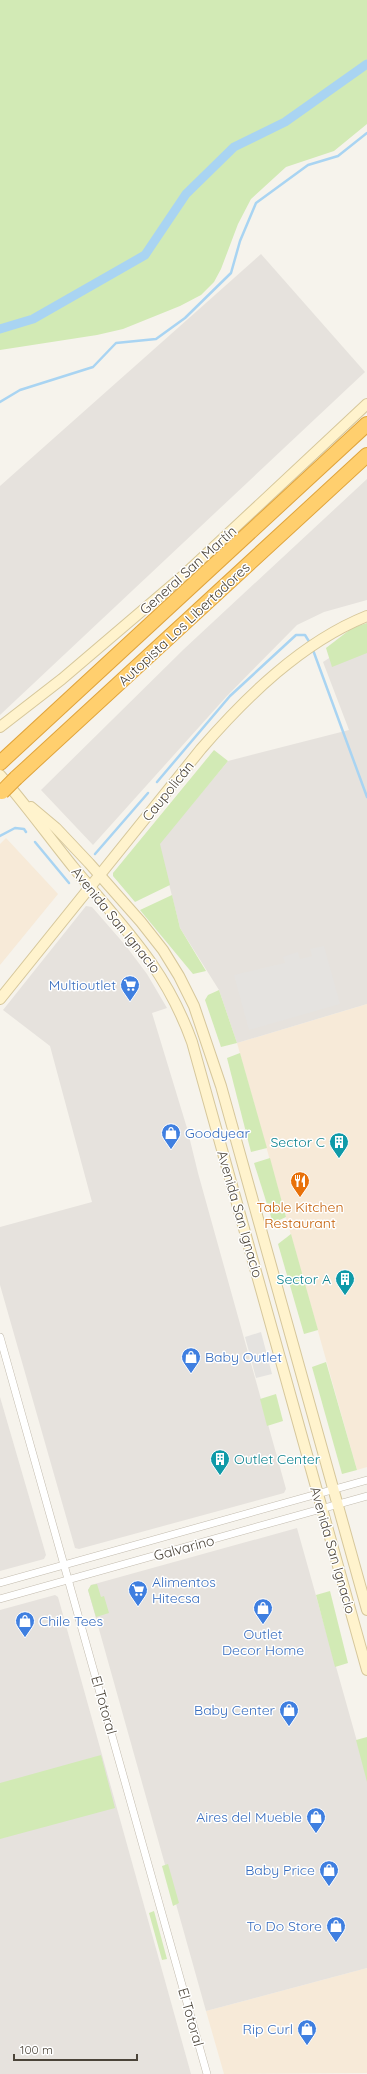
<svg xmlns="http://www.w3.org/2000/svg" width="367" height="2074" font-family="Quicksand,sans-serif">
	<rect width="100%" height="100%" fill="#f6f3ec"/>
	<!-- commercial -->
	<g fill="#f7ead8">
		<path d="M6,838L58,894L0,965V844Z"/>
		<path d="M367,1004V1467L357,1470L237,1043Z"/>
		<path d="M367,1968V2073L224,2074L206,2011Z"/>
	</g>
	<!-- industrial -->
	<g fill="#e6e2dd">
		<path d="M261,254L365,372L0,715V486Z"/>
		<path d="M367,479V600L324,612L297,625L226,697L93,845L41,790L184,649Z"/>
		<path d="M367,637V1004L237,1043L219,990L180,928L159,844L228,761L349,730L323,662L354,642Z"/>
		<path d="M86,906L92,907L126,946L147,974L167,1008L152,1013L187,1128L198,1173L286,1489L284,1493L79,1549L75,1548L0,1285V1227L92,1202L50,1046L3,1010Z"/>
		<path d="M0,1397L46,1555L44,1559L0,1571Z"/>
		<path d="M297,1528L367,1777V1968L206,2011L88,1590L91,1585Z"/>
		<path d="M55,1595L58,1597L191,2074H0V1610Z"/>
	</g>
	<!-- green -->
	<g fill="#d2eab5">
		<path d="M0,0H367V124L334,151L286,167L251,199L238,224L221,269L214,282L201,295L180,306L123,329L97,335L0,350Z"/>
		<path d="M367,623V653L332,667L326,648L352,628Z"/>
		<path d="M214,750L228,761L160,844L170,885L135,902L113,876V873Z"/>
		<path d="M172,895L180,928L206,971L193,974L140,910Z"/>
		<path d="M219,990L237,1043L221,1047L205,1000L208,995Z"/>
		<path d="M240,1053L267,1148L251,1152L227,1058Z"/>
		<path d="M270,1158L286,1217L273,1223L254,1163Z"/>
		<path d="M291,1234L318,1330L304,1334L278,1244Z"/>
		<path d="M326,1362L357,1470L342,1474L312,1367Z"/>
		<path d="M276,1394L283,1421L267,1426L260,1399Z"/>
		<path d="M97,1584L101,1597L104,1596L109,1613L96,1617L88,1590L91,1585Z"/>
		<path d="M330,1591L348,1663L335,1667L316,1595Z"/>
		<path d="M367,1737V1782L356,1740Z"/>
		<path d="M101,1755L115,1808L0,1839V1783Z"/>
		<path d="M168,1864L179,1903L173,1906L162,1866Z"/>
		<path d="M154,1911L167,1959L162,1960L149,1913Z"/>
	</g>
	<!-- parking -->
	<g fill="#e5e3e0">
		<path d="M324,946L340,1004L249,1030L234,975L285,963L283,957L298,952L300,959L312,956L310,949Z"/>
		<path d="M261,1332L272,1374L256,1378L245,1337Z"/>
	</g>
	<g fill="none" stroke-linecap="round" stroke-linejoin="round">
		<!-- stream -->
		<g stroke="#a9d4f2" stroke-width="2.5">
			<path d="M0,402L20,390L93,367L116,343L156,339L185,318L231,273L240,241L256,203L308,165L338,156L367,133"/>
			<path d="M313,650L367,797"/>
			<path d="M157,782L230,696L296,635H305L310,643"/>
			<path d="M0,836L15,828L24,829L26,832"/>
			<path d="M35,842L69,883"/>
			<path d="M95,854L148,793"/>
		</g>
		<!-- canal -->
		<path stroke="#a9d4f2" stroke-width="9" d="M0,329L33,319L145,255L186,194L234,147L285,122L367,64"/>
		<!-- street casing -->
		<g stroke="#c2bbae" stroke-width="8">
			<g id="street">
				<path d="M0,1337L207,2074"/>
				<path d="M0,1583L367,1480"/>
				<path d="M0,1599L367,1496"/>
			</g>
		</g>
		<!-- secondary casing -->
		<g stroke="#d6c79b" stroke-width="12">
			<g id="secondary">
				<path d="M0,727L62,679L184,575L367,404"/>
				<path d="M0,775C26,805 49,837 74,868C123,927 165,967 192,1042L367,1670"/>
				<path d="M31,807L56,828L89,863L141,922L163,950L179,976L194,1006L221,1086L367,1610"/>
				<path d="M0,999L201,749C246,697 302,642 367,616"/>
			</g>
		</g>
		<!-- highway casing -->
		<g stroke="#e0a43c" stroke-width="16">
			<g id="highway">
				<path d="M0,763L367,424"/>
				<path d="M16,778L367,455"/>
			</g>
		</g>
		<!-- street -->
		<use href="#street" stroke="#fff" stroke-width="7"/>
		<!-- secondary -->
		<use href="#secondary" stroke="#fff3cd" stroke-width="10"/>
		<!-- highway -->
		<use href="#highway" stroke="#ffcf6e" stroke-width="14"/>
		<!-- highway-bridge casing -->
		<g stroke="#e0a43c" stroke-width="16" stroke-linecap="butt">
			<path id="highway-bridge" d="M2,792L16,778"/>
		</g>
		<!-- highway-bridge -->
		<use href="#highway-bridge" stroke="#ffcf6e" stroke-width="14"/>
	</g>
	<!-- icons -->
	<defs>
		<g id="supermarket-pin" transform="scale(1)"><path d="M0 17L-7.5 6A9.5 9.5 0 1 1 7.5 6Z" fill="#3f7fe0" stroke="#fff"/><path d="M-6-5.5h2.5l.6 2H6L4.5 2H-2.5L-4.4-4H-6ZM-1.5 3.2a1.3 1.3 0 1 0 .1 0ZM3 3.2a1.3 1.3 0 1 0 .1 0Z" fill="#fff"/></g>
		<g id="shop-pin" transform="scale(1)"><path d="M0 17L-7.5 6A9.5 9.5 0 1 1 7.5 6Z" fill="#3f7fe0" stroke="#fff"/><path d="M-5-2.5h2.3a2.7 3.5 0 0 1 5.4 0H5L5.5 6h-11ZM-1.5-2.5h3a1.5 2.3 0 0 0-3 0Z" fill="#fff"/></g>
		<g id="building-pin" transform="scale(1)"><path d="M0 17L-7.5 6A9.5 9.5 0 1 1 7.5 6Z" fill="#0f9aa8" stroke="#fff"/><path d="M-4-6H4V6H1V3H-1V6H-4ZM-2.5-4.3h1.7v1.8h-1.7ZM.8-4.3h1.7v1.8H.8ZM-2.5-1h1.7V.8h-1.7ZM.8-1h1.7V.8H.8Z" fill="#fff"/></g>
		<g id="restaurant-pin" transform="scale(1)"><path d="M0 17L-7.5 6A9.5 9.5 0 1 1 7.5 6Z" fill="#e8710a" stroke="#fff"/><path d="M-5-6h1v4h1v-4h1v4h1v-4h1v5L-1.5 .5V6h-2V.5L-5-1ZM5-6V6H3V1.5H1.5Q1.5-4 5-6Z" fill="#fff"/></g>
	</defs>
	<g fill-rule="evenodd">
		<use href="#supermarket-pin" x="130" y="985"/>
		<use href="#shop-pin" x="171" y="1133"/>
		<use href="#building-pin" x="339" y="1142"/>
		<use href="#restaurant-pin" x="300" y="1181"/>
		<use href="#building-pin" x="345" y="1279"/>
		<use href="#shop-pin" x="191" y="1357"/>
		<use href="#building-pin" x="220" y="1459"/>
		<use href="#supermarket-pin" x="138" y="1590"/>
		<use href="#shop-pin" x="263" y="1608"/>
		<use href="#shop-pin" x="25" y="1621"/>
		<use href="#shop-pin" x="289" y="1710"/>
		<use href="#shop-pin" x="316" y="1817"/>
		<use href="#shop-pin" x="329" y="1870"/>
		<use href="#shop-pin" x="336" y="1926"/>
		<use href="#shop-pin" x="307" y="2029"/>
	</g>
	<g text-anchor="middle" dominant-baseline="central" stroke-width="3" stroke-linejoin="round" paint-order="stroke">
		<!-- street labels -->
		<g font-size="14" fill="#4b4439" stroke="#fff">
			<text transform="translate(188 570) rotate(-42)">General San Martín</text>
			<text transform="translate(184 624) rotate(-43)">Autopista Los Libertadores</text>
			<text transform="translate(168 791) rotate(-51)">Caupolicán</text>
			<text transform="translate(116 920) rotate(51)">Avenida San Ignacio</text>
			<text transform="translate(240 1214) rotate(74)">Avenida San Ignacio</text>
			<text transform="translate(184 1548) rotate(-15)">Galvarino</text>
			<text transform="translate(333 1550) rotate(74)">Avenida San Ignacio</text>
			<text transform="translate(104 1705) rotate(74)">El Totoral</text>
			<text transform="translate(191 2017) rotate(74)">El Totoral</text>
		</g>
		<!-- shop labels -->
		<g font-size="14" fill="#366cbe" stroke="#fff" text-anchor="end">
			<text x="116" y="985">Multioutlet</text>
			<text x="185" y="1133" text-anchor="start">Goodyear</text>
			<text x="205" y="1357" text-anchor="start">Baby Outlet</text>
			<text x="152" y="1582" text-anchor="start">Alimentos<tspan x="152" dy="16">Hitecsa</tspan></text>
			<text x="39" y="1621" text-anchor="start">Chile Tees</text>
			<text x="263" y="1634" text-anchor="middle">Outlet<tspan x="263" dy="16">Decor Home</tspan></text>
			<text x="275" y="1710">Baby Center</text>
			<text x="302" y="1817">Aires del Mueble</text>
			<text x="315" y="1870">Baby Price</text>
			<text x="322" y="1926">To Do Store</text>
			<text x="293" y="2029">Rip Curl</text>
		</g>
		<!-- culture labels -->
		<g font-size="14" fill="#0d838f" stroke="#fff" text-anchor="end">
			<text x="325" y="1142">Sector C</text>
			<text x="331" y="1279">Sector A</text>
			<text x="234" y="1459" text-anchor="start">Outlet Center</text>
		</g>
		<!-- food labels -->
		<g font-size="14" fill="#c56008" stroke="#fff">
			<text x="300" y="1207">Table Kitchen<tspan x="300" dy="16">Restaurant</tspan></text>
		</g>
	</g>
	<!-- scale -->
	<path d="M14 2054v6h123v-6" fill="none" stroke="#4b4439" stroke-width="2"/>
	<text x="20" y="2054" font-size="12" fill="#4b4439" stroke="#ffffff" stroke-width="3" paint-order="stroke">100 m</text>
</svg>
